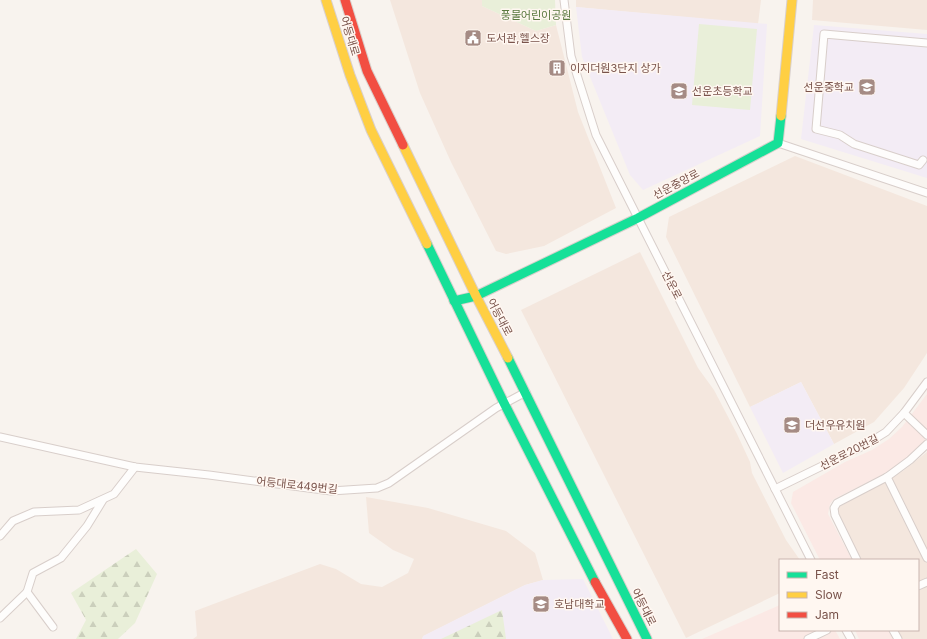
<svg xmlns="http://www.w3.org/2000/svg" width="927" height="639" font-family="Inter,'Noto Sans KR',sans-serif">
	<defs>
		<pattern id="forest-firs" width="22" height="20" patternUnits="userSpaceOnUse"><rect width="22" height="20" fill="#e9efd9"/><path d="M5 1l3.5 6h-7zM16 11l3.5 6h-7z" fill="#cbcfbc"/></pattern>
	</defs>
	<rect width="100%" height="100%" fill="#f8f3ee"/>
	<!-- residential -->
	<g fill="#f4e7de">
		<path d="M390,0H482V6L536,31L556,25L578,112L616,208L544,246L506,254L496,251L451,162L420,93Z"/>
		<path d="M576,0H761L758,24L576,7Z"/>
		<path d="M813,0H927V30L812,20Z"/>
		<path d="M795,156L927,206V353L904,388L874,422L834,444L801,382L750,407L666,237L669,217Z"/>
		<path d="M640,252L698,368L714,390L737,434L750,462L752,473L786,540L800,560H780V593L686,638L521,310Z"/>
		<path d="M927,452V639H901L897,630H918V560H860L838,517L837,508L903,471Z"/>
		<path d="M366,497L428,508L506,531L535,553L543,580L525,585L424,636L422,639H193L197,636L195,611L320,564L336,569L361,584L382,587L408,573L414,559L393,550L369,533Z"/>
	</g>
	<!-- commercial -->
	<g fill="#fbe9e5">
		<path d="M927,394V438L905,461L880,476L834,499L830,504L828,514L852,560H820L791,503L793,492L845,462L872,450L889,439L902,427Z"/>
		<path d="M780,605V630H835L840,639H702Z"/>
		<path d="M855,630H889L893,639H859Z"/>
	</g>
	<!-- education -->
	<g fill="#f3ecf5">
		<path d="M576,7L767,24L760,136L643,190L630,175L582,57Z"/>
		<path d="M814,25L927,34V178L801,139Z"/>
		<path d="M801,382L834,444L783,473L750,407Z"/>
		<path d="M583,579L613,639H422L423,636L525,585L543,580Z"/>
	</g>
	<!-- forest -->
	<g fill="url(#forest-firs)">
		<path d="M136,549L157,574L135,623L118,639H76L86,620L71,593Z"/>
		<path d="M502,610L506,639H441Z"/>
	</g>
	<!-- park -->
	<g fill="#e9efd9">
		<path d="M482,0H555L556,25L536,31L482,6Z"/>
		<path d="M699,24L757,29L750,110L692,105Z"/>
	</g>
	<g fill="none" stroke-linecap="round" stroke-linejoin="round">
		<!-- street casing -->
		<g stroke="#d8ceca" stroke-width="9">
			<g id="street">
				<path d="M564,0L571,56L596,135L811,560"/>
				<path d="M778,143L927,193"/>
				<path d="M923,160L919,165L854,144L840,135L816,129L824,34L927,43"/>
				<path d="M904,413L927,435"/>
				<path d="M0,437L135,467L209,475L331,491L377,488L389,483L496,408L526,392"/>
				<path d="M887,477L927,558"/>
				<path d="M775,489L865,445L886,432L904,413L927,382"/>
				<path d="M0,536L13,521L34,512L79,510L114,494L135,467"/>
				<path d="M857,560L835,515L834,508L837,503L887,477L910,460L927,444"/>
				<path d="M918,586L927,582"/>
				<path d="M27,592L53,627"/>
				<path d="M0,618L27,592L33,573L61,558L87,526L103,500"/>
				<path d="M846,630L851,639"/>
				<path d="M893,630L898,639"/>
				<path d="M808,639L827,630"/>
			</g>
		</g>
		<!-- fast casing -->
		<g stroke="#d9d0cc" stroke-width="11">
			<g id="fast">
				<path d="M427,244L504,403L595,582"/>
				<path d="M454,301L476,296L638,218L778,143L781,116"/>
				<path d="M508,358L647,639"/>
			</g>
		</g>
		<!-- slow casing -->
		<g stroke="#d9d0cc" stroke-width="11">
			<g id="slow">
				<path d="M326,0L350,75L371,130L427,244"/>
				<path d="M781,116L792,0"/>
				<path d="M403,145L476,296L508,358"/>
			</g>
		</g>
		<!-- jam casing -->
		<g stroke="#d9d0cc" stroke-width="11">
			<g id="jam">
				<path d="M345,0L367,71L403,145"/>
				<path d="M595,582L627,639"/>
			</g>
		</g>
		<!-- street -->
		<use href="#street" stroke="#fefdfc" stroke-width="7"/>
		<!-- fast -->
		<use href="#fast" stroke="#16e098" stroke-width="9"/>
		<!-- slow -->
		<use href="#slow" stroke="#ffcf43" stroke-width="9"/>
		<!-- jam -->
		<use href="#jam" stroke="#f24e42" stroke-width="9"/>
	</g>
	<!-- icons -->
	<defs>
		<g id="civic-square" transform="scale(0.9)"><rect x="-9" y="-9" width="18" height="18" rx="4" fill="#a58b84" stroke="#fff7f1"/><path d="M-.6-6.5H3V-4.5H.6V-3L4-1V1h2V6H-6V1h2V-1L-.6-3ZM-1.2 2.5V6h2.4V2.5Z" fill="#fff"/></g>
		<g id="building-square" transform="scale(0.9)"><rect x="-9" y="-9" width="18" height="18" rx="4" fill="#a58b84" stroke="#fff7f1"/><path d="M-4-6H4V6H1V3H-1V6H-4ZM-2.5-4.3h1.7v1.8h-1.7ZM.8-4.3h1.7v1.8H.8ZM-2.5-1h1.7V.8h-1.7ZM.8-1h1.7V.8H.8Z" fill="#fff"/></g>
		<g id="school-square" transform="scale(0.9)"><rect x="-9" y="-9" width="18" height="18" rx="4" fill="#a58b84" stroke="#fff7f1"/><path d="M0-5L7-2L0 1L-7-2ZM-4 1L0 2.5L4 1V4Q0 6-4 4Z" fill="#fff"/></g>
		<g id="university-square" transform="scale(0.9)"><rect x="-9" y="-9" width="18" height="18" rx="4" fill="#a58b84" stroke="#fff7f1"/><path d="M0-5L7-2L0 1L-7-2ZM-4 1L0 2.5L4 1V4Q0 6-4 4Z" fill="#fff"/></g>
	</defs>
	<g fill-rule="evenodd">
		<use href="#civic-square" x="473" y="38"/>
		<use href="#building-square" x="557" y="68"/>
		<use href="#school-square" x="867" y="87"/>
		<use href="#school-square" x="679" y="91"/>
		<use href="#school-square" x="792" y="425"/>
		<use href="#university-square" x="541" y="604"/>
	</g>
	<g text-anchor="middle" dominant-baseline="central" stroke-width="3" stroke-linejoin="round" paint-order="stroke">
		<!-- park labels -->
		<g font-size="11" fill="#5b7a40" stroke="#fff7f1">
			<text x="536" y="15">풍물어린이공원</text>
		</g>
		<!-- street labels -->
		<g font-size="11" fill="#79534b" stroke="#fff7f1">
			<text transform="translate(350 36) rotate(73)">어등대로</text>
			<text transform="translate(676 184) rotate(-28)">선운중앙로</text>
			<text transform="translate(672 285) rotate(63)">선운로</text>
			<text transform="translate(500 317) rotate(62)">어등대로</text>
			<text transform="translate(849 452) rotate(-27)">선운로20번길</text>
			<text transform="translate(297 485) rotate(6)">어등대로449번길</text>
			<text transform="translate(644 607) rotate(63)">어등대로</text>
		</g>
		<!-- poi labels -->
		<g font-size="11" fill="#79534b" stroke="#fff7f1" text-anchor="start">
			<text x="486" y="38">도서관,헬스장</text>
			<text x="570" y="68">이지더원3단지 상가</text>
			<text x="854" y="87" text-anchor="end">선운중학교</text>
			<text x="692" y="91">선운초등학교</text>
			<text x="805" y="425">더선우유치원</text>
			<text x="554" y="604">호남대학교</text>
		</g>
	</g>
	<!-- legend -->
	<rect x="779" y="559" width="140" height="72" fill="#fff7f1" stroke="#c9b5af"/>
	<rect x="787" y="572" width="20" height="6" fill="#16e098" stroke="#c9b5af"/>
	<text x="815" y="579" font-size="12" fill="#79534b">Fast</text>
	<rect x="787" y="592" width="20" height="6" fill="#ffcf43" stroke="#c9b5af"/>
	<text x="815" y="599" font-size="12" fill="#79534b">Slow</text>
	<rect x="787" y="612" width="20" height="6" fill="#f24e42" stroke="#c9b5af"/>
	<text x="815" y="619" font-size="12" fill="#79534b">Jam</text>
</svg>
